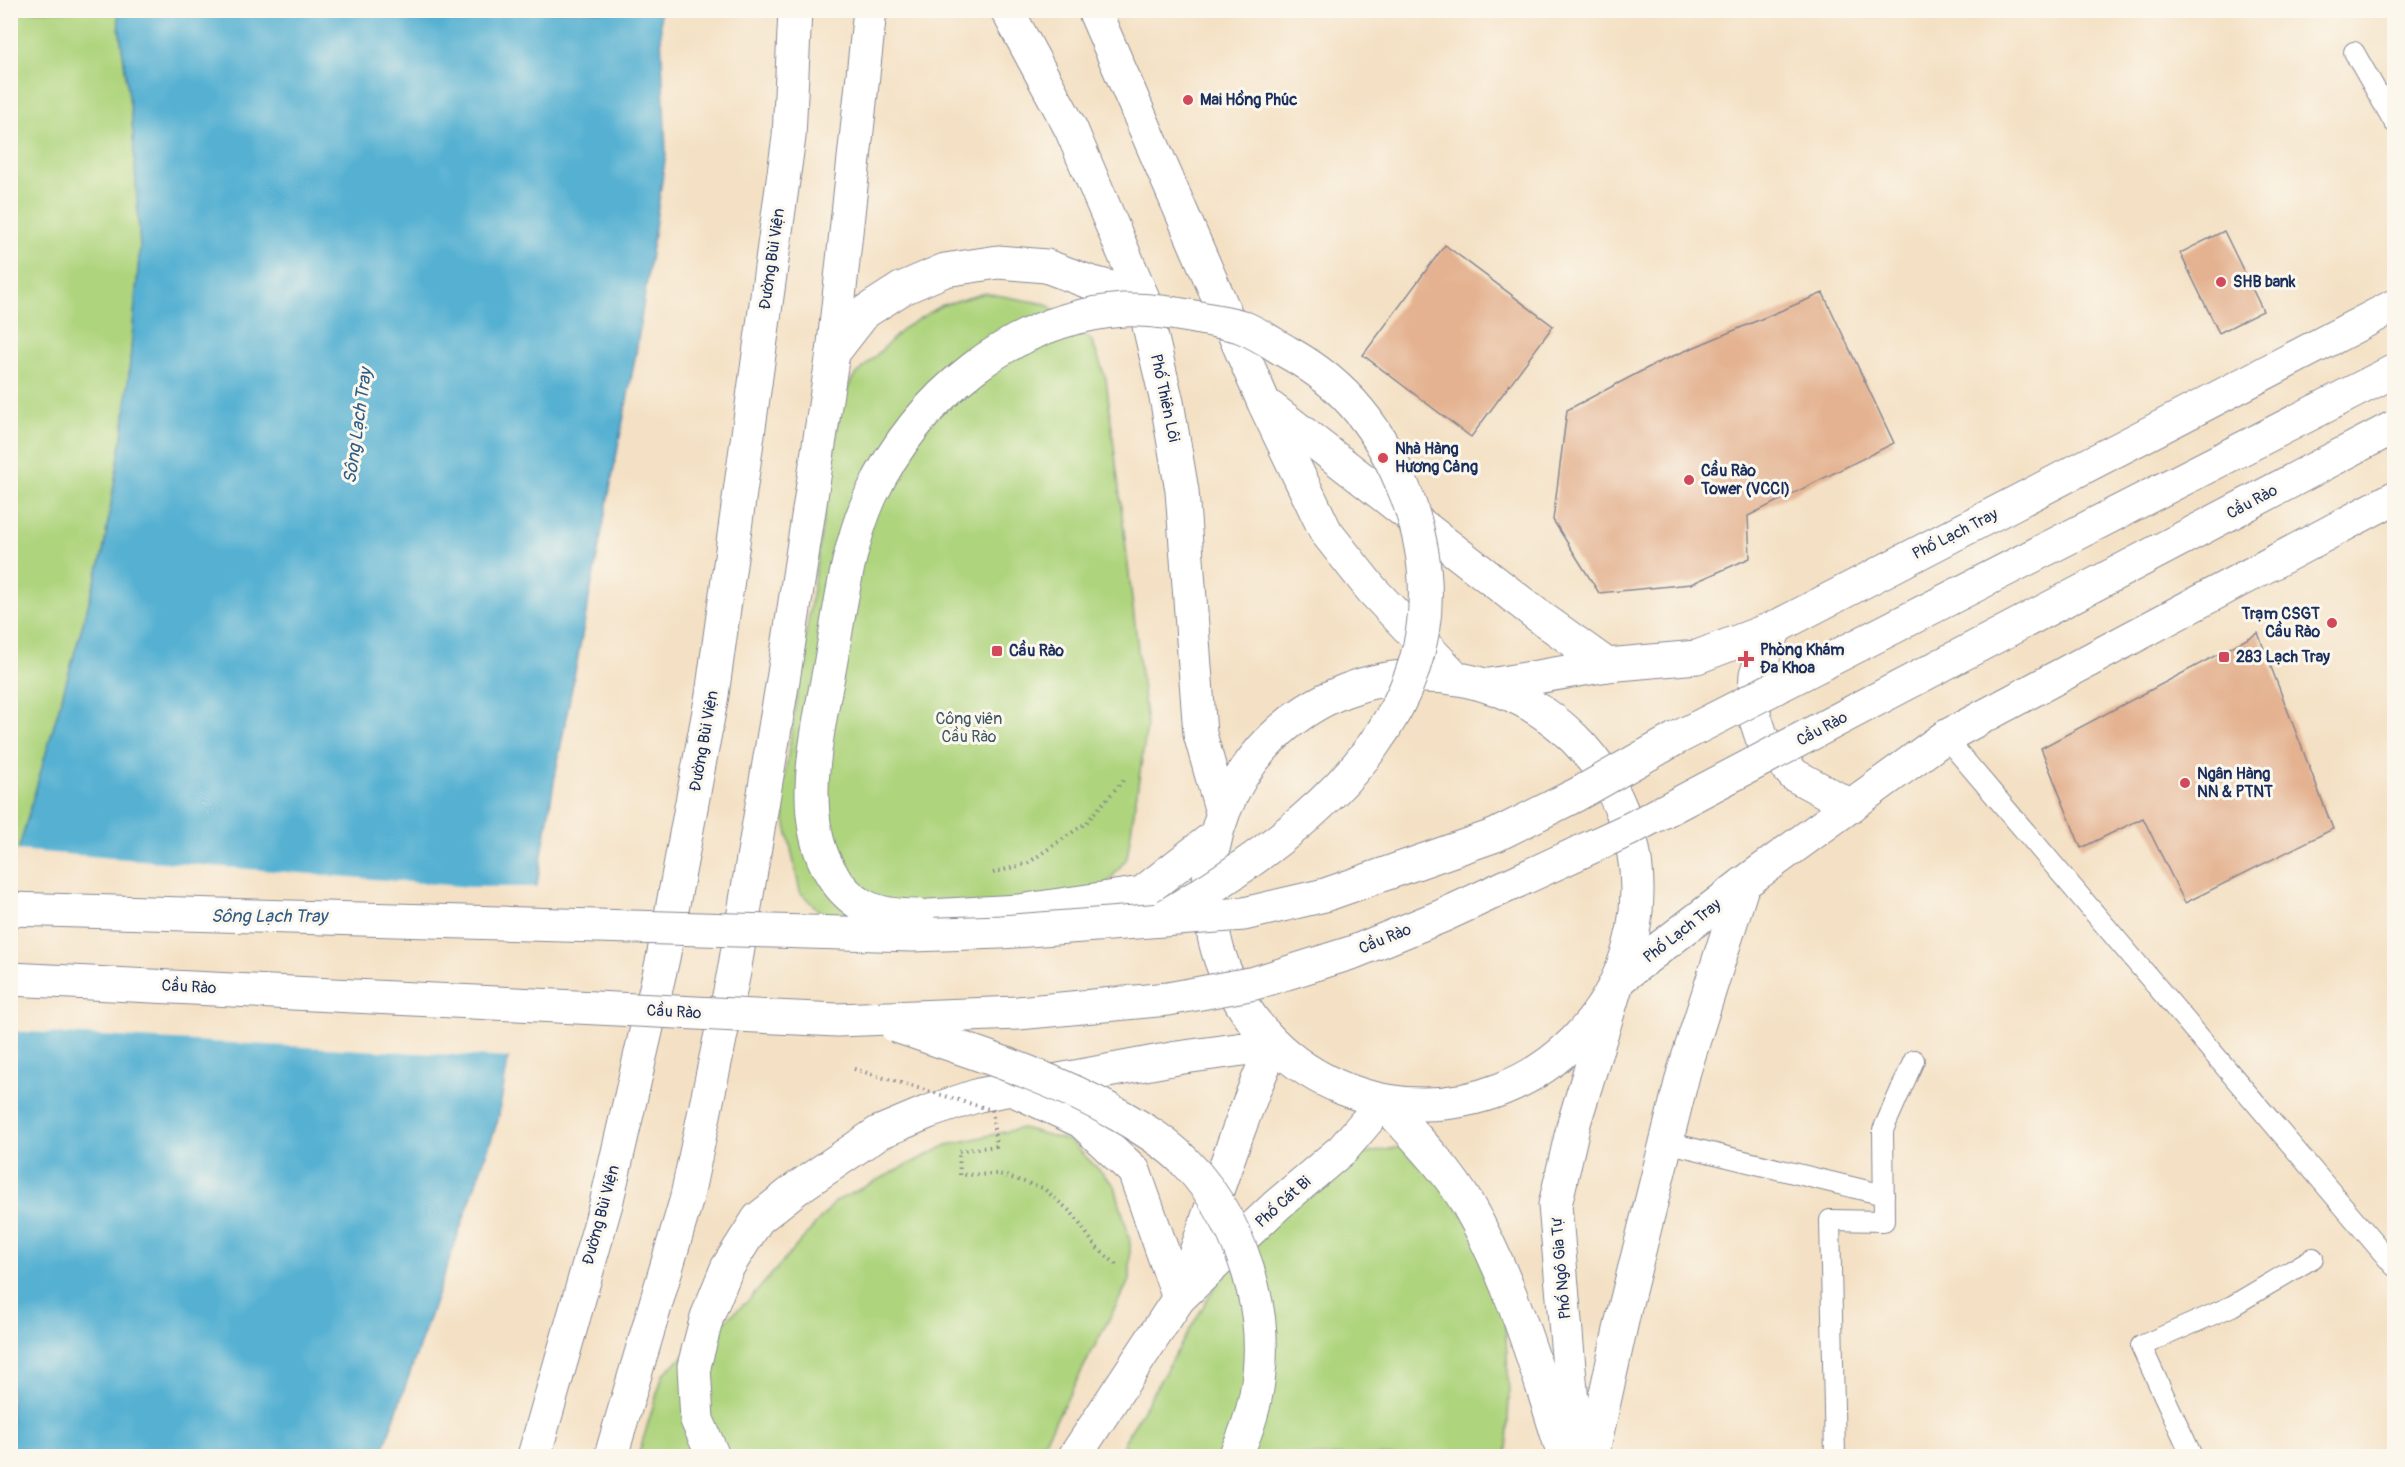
<svg xmlns="http://www.w3.org/2000/svg" width="2405" height="1467" font-family="Pangolin,sans-serif">
	<rect width="100%" height="100%" fill="#fbf7ec"/>
	<filter id="ink" filterUnits="userSpaceOnUse"><feTurbulence type="fractalNoise" baseFrequency=".0167" numOctaves="2"/><feDisplacementMap in="SourceGraphic" scale="12" xChannelSelector="R" yChannelSelector="G"/><feConvolveMatrix kernelMatrix="1 2 1 2 8 2 1 2 1" color-interpolation-filters="sRGB"/></filter>
	<filter id="wash" filterUnits="userSpaceOnUse"><feTurbulence type="fractalNoise" baseFrequency=".008" numOctaves="4" result="noise"/><feDisplacementMap in="SourceGraphic" scale="24" xChannelSelector="R" yChannelSelector="G"/><feGaussianBlur stdDeviation="1.35" result="paint"/><feColorMatrix in="noise" values="0 0 0 0 0 0 0 0 0 0 0 0 0 0 0 0 0 1.4 0 .05"/><feComposite in="paint" operator="in"/></filter>
	<g filter="url(#wash)">
		<rect width="100%" height="100%" fill="#f4e1c5"/>
		<!-- green -->
		<g fill="#aed47d" stroke="#64826e" stroke-width="1.5">
			<path d="M11,11H117L132,119L140,247L125,418L103,553L11,879Z"/>
			<path d="M985,293L1046,304L1092,341L1106,379L1147,726L1127,858L1086,911L833,925L800,892L781,801L840,408L852,379L904,328L940,306Z"/>
			<path d="M1022,1128L1070,1141L1115,1186L1130,1240V1279L1037,1456H638L663,1374L749,1300L836,1201L947,1145Z"/>
			<path d="M1401,1147L1444,1188L1488,1250L1505,1320L1509,1394L1507,1456H1121L1124,1442L1220,1278L1281,1212L1359,1155Z"/>
		</g>
		<!-- water -->
		<path fill="#54b0d2" stroke="#387098" stroke-width="1.5" d="M117,11H660L666,154L636,353L555,776L498,1120L381,1456H11L10,879L103,553L125,418L140,247L132,119Z"/>
		<!-- pier -->
		<path fill="#f4e1c5" d="M16,850L471,887H540L511,1058L10,1031V868Z"/>
		<g id="blocks">
			<!-- building -->
			<g fill="#e4b291">
				<path d="M2224,231L2263,311L2219,333L2180,253Z"/>
				<path d="M1445,245L1553,326L1471,437L1363,355Z"/>
				<path d="M1823,293L1894,443L1748,516L1750,558L1691,584L1599,593L1553,520L1567,410L1659,362Z"/>
				<path d="M2258,633L2333,829L2185,903L2143,818L2081,848L2041,748Z"/>
			</g>
		</g>
	</g>
	<g filter="url(#ink)">
		<use href="#blocks" fill-opacity="0" stroke="#888892" stroke-width="1.5"/>
		<g fill="none" stroke-linecap="round" stroke-linejoin="round">
			<!-- lane casing -->
			<g stroke="#888892" stroke-width="22">
				<g id="lane">
					<path d="M2354,52L2394,122"/>
					<path d="M1945,737L2394,1266"/>
					<path d="M1666,1142L1884,1195"/>
					<path d="M1835,1456L1830,1220L1884,1221L1883,1130L1914,1060"/>
					<path d="M2192,1456L2141,1346L2232,1306L2313,1258"/>
				</g>
			</g>
			<!-- secondary casing -->
			<g stroke="#888892" stroke-width="35">
				<g id="secondary">
					<path d="M1007,10L1071,129L1142,296L1167,402L1182,491L1200,734L1222,812"/>
					<path d="M1094,10L1264,403L1326,532L1372,590L1454,676"/>
					<path d="M833,353L865,312L901,289L945,270L998,262L1046,266L1089,282L1142,296"/>
					<path d="M1271,408L1536,614L1607,665"/>
					<path d="M1014,1090L1081,1121L1134,1171L1179,1298"/>
					<path d="M1182,1291C1212,1209 1237,1125 1273,1045"/>
					<path d="M1576,1449L1555,1205L1574,1123L1618,980"/>
					<path d="M1075,1456L1179,1298L1277,1205L1343,1149L1383,1102C1413,1135 1445,1166 1468,1205C1512,1282 1538,1372 1564,1456"/>
					<path d="M1592,1456L1626,1303L1684,1071L1743,884"/>
				</g>
			</g>
			<!-- primary casing -->
			<g stroke="#888892" stroke-width="35">
				<g id="primary">
					<path d="M1776,627L1756,674L1754,714L1762,738L1794,775L1851,806"/>
					<circle cx="1423" cy="890" r="214"/>
					<path d="M1490,685L1607,665L1697,657L1776,627L2394,306"/>
					<path d="M929,916L1019,911L1142,893L1215,836"/>
					<path d="M1618,980L1743,884L1945,737L2394,498"/>
					<path d="M534,1456L606,1204L663,958L712,695L789,137L795,10"/>
					<path d="M611,1456L686,1201L734,972L784,674L833,353L870,10"/>
					<path d="M713,1456L697,1420L694,1366L707,1317L727,1268L758,1219L796,1189L878,1133L928,1112L979,1095L1177,1058L1273,1045"/>
				</g>
			</g>
			<!-- path -->
			<path stroke="#888892" stroke-width="4" stroke-dasharray="1.5 4.5" stroke-linecap="butt" d="M993,873L1028,863L1086,823L1126,777"/>
			<!-- lane -->
			<use href="#lane" stroke="#fff" stroke-width="20"/>
			<!-- secondary -->
			<use href="#secondary" stroke="#fff" stroke-width="33"/>
			<!-- primary -->
			<use href="#primary" stroke="#fff" stroke-width="33"/>
			<!-- primary-bridge casing -->
			<g stroke="#888892" stroke-width="35" stroke-linecap="butt">
				<g id="primary-bridge">
					<path d="M10,909L912,935L1001,932L1244,914L1325,895L1496,835L1576,795L1675,739L2394,371"/>
					<path d="M918,916C875,916 848,906 827,866C798,810 818,729 829,671C840,613 846,549 871,495C918,397 1011,318 1123,310C1149,309 1174,313 1200,318C1213,321 1229,322 1242,327C1258,333 1273,344 1287,352C1347,385 1381,430 1406,494C1482,696 1321,823 1167,915"/>
					<path d="M10,979L837,1020L1018,1013L1168,999L1255,983L1354,952L1442,916L1630,829L2394,427"/>
					<path d="M896,1026C972,1052 1049,1075 1119,1115C1142,1128 1167,1143 1185,1162C1219,1196 1242,1243 1253,1289C1267,1345 1261,1404 1235,1456"/>
				</g>
			</g>
			<!-- path-bridge -->
			<path stroke="#888892" stroke-width="4" stroke-dasharray="1.5 4.5" stroke-linecap="butt" d="M854,1069L992,1110L996,1146L959,1151L960,1175L999,1174L1043,1188L1072,1213L1096,1247L1117,1265"/>
			<!-- primary-bridge -->
			<use href="#primary-bridge" stroke="#fff" stroke-width="33"/>
		</g>
	</g>
	<!-- markers -->
	<g fill="#d1495b" stroke="#fbf7ec" stroke-width="2">
		<circle cx="1188" cy="100" r="6"/>
		<circle cx="2221" cy="282" r="6"/>
		<circle cx="1383" cy="458" r="6"/>
		<circle cx="1689" cy="480" r="6"/>
		<circle cx="2332" cy="623" r="6"/>
		<rect x="991" y="645" width="12" height="12" rx="3"/>
		<rect x="2218" y="651" width="12" height="12" rx="3"/>
		<path d="M1743 650h6v6h6v6h-6v6h-6v-6h-6v-6h6z"/>
		<circle cx="2185" cy="783" r="6"/>
	</g>
	<g text-anchor="middle" dominant-baseline="central" stroke-width="6" stroke-linejoin="round" paint-order="stroke">
		<!-- poi labels -->
		<g font-size="16" font-weight="bold" fill="#1b2f5e" stroke="#fbf7ec" text-anchor="start">
			<text x="1200" y="100">Mai Hồng Phúc</text>
			<text x="2233" y="282">SHB bank</text>
			<text x="1395" y="449">Nhà Hàng<tspan x="1395" dy="18">Hương Cảng</tspan></text>
			<text x="1701" y="471">Cầu Rào<tspan x="1701" dy="18">Tower (VCCI)</tspan></text>
			<text x="2320" y="614" text-anchor="end">Trạm CSGT<tspan x="2320" dy="18">Cầu Rào</tspan></text>
			<text x="1760" y="650">Phòng Khám<tspan x="1760" dy="18">Đa Khoa</tspan></text>
			<text x="1009" y="651">Cầu Rào</text>
			<text x="2236" y="657">283 Lạch Tray</text>
			<text x="2197" y="774">Ngân Hàng<tspan x="2197" dy="18">NN &amp; PTNT</tspan></text>
		</g>
		<!-- street labels -->
		<g font-size="16" fill="#1b2f5e" stroke="#fbf7ec">
			<text transform="translate(772 259) rotate(-82)">Đường Bùi Viện</text>
			<text transform="translate(1165 398) rotate(78)">Phố Thiên Lôi</text>
			<text transform="translate(2252 502) rotate(-28)">Cầu Rào</text>
			<text transform="translate(1955 534) rotate(-27)">Phố Lạch Tray</text>
			<text transform="translate(1822 729) rotate(-28)">Cầu Rào</text>
			<text transform="translate(704 741) rotate(-80)">Đường Bùi Viện</text>
			<text transform="translate(1682 931) rotate(-38)">Phố Lạch Tray</text>
			<text transform="translate(1385 939) rotate(-22)">Cầu Rào</text>
			<text transform="translate(189 987) rotate(3)">Cầu Rào</text>
			<text transform="translate(674 1012) rotate(3)">Cầu Rào</text>
			<text transform="translate(1283 1202) rotate(-42)">Phố Cát Bi</text>
			<text transform="translate(601 1215) rotate(-75)">Đường Bùi Viện</text>
			<text transform="translate(1561 1268) rotate(-95)">Phố Ngô Gia Tự</text>
		</g>
		<!-- park labels -->
		<g font-size="16" fill="#405866" stroke="#fbf7ec">
			<text x="969" y="719">Công viên<tspan x="969" dy="18">Cầu Rào</tspan></text>
		</g>
		<!-- water labels -->
		<g font-size="18" font-style="italic" fill="#2f5c87" stroke="#fbf7ec">
			<text transform="translate(358 426) rotate(-82)">Sông Lạch Tray</text>
			<text x="269" y="916">Sông Lạch Tray</text>
		</g>
	</g>
	<!-- margin -->
	<rect width="2405" height="1467" fill="none" stroke="#fbf7ec" stroke-width="36"/>
</svg>
